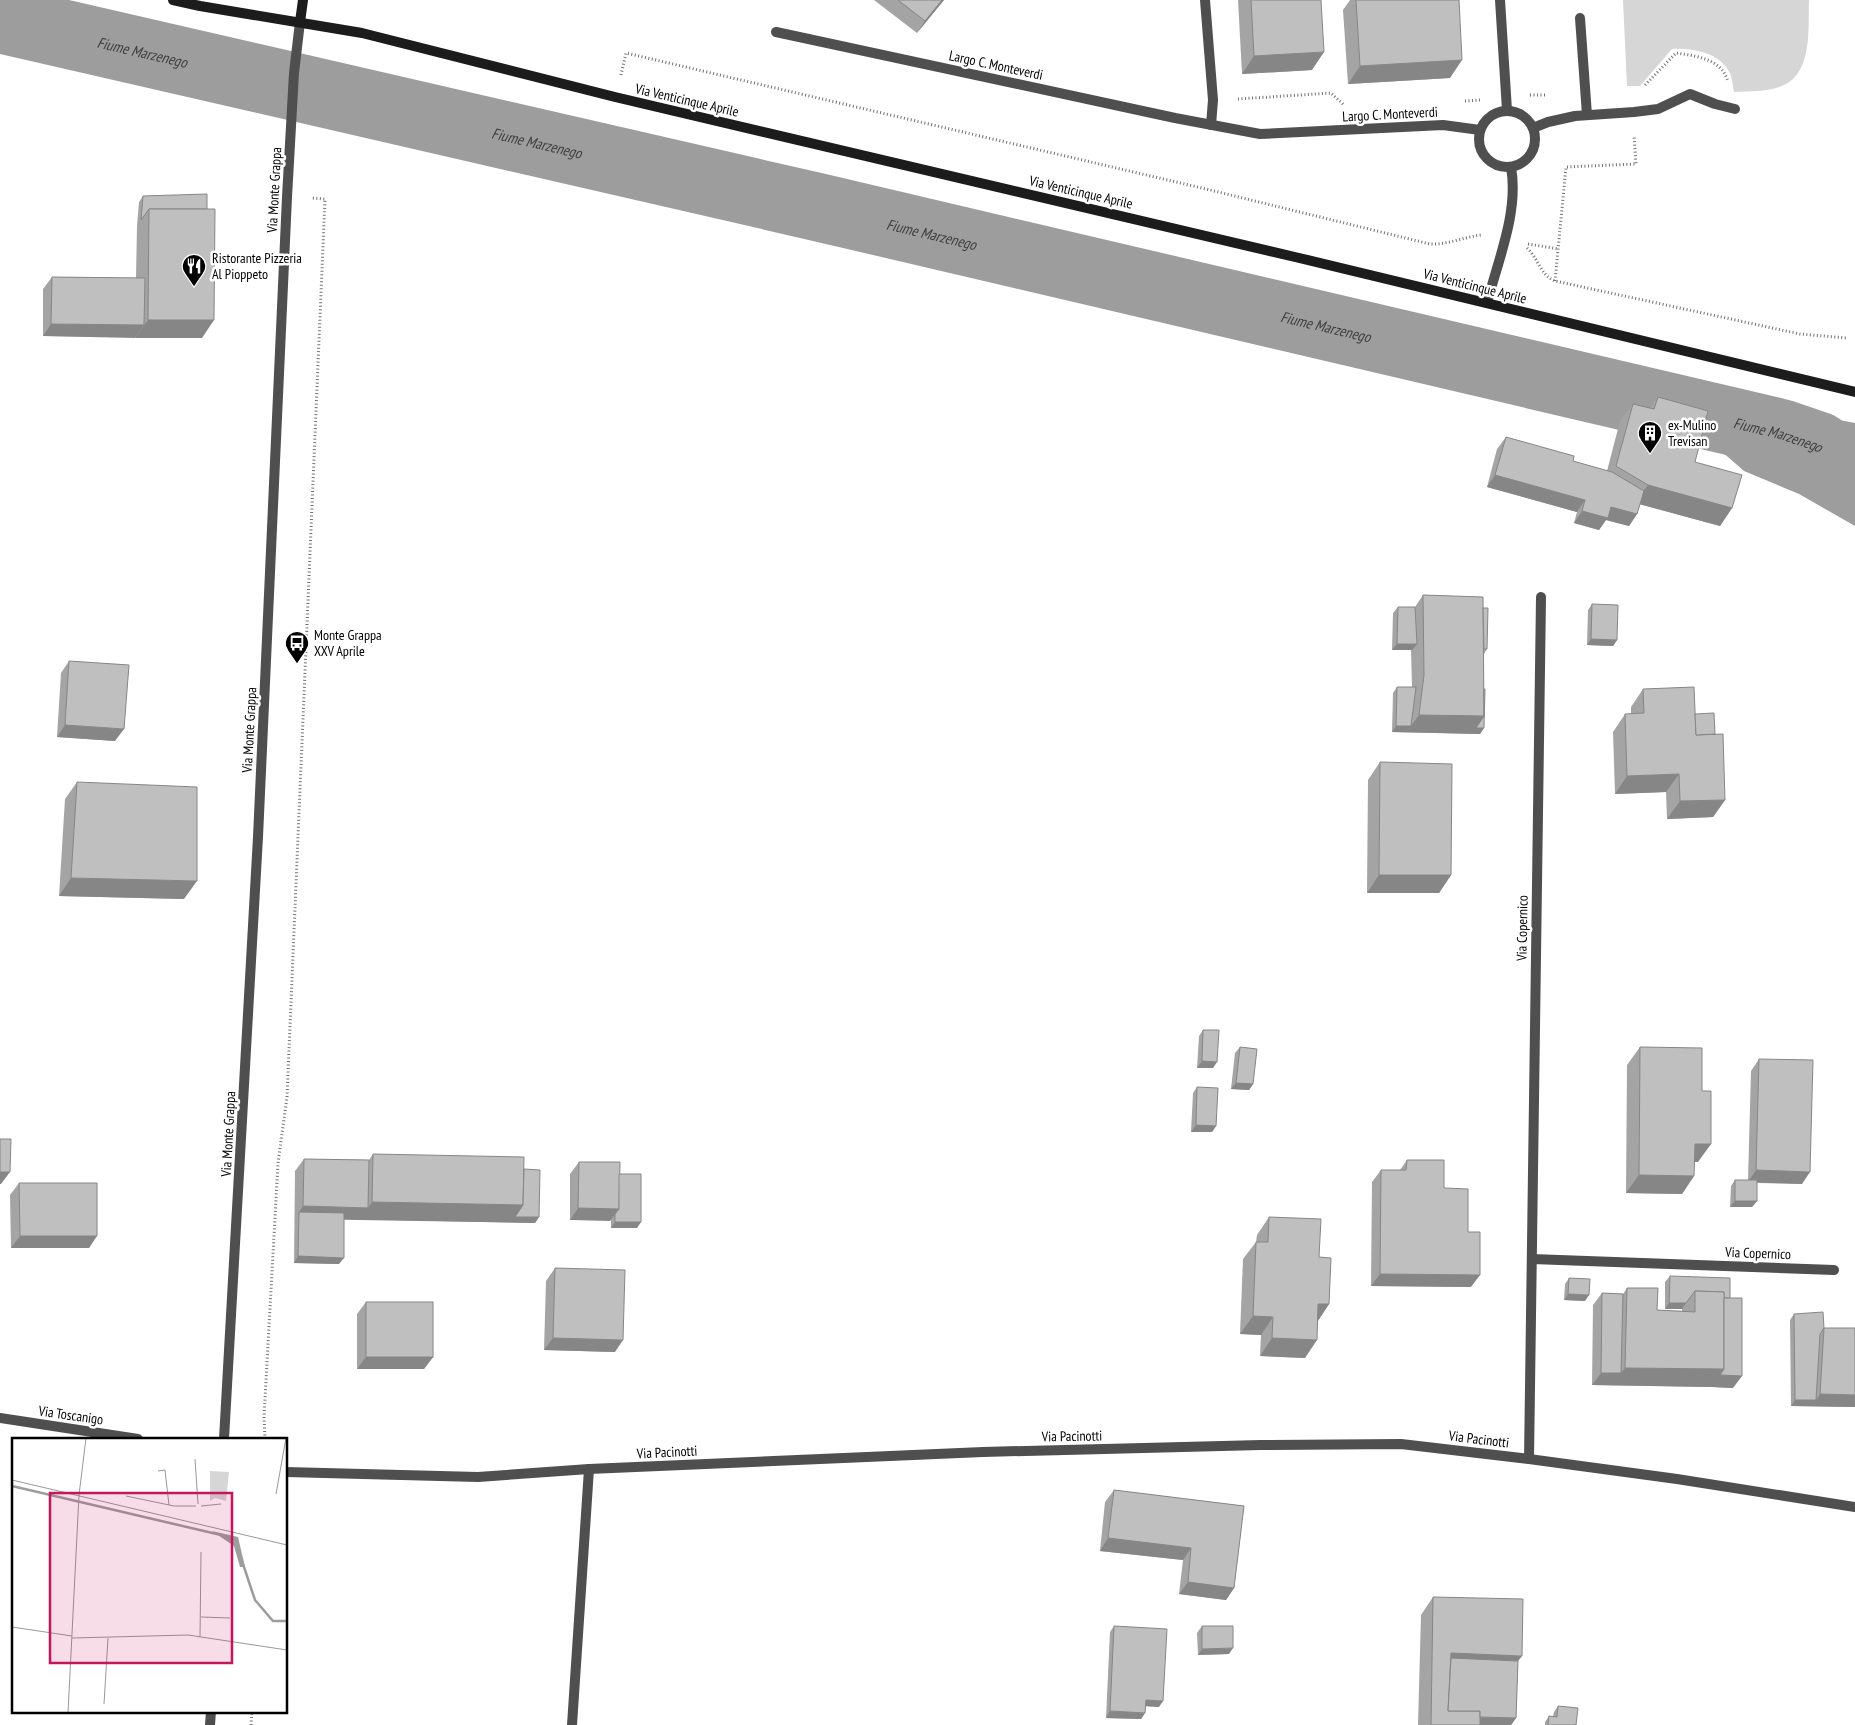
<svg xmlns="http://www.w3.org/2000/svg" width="1855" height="1725" font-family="'PT Sans Narrow',sans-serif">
	<rect width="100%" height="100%" fill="#fff"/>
	<!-- green -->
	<path fill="#d6d6d6" d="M1623,0H1809C1808,26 1813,72 1784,85C1770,92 1750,91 1734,92C1733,86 1732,75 1728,70C1718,52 1690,48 1672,49L1640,86H1627Z"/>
	<!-- water -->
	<path fill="#9d9d9d" d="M1652,389L1710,405L1777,408L1855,423V526L1799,494L1744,471L1696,429L1645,415Z"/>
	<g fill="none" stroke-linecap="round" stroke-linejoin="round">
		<!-- river -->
		<path stroke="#9d9d9d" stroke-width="68" id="s1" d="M0,19L813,206L1781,433L1819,446L1855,470"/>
		<!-- path -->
		<g stroke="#717171" stroke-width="3" stroke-dasharray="1 2.5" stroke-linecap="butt">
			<path d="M621,75L626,53L1206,189L1430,244C1447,245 1464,237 1481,235"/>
			<path d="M1645,85L1676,53C1697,56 1722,59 1728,82"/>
			<path d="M1530,95H1546"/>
			<path d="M1238,99L1331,93L1344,105"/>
			<path d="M1465,101L1481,100"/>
			<path d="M1528,244L1559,249"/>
			<path d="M1527,248C1538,258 1541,276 1555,281L1800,334L1847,338"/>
			<path d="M1555,281L1566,167L1636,164L1634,136"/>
			<path d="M265,1439L264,1417L278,1163L287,1097L325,199L312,198"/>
			<path d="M251,1725L252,1711"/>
		</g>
		<!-- service -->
		<path stroke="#4f4f4f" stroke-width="10" d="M1580,18L1587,115"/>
		<!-- minor -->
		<g stroke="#4f4f4f" stroke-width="10">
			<path d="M1205,0L1213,100L1211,125"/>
			<path d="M1500,0L1507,110"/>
			<path d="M776,32L1175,118L1260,134L1443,125L1480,130"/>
			<circle cx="1507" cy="139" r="28"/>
			<path d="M1533,128L1548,122L1575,116L1634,112L1658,109L1690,94L1715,104L1735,109"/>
			<path d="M1487,303C1498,260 1519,212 1511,167"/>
			<path d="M1532,1259L1834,1270"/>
			<path d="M0,1418L138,1439"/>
			<path d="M1529,1459L1541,597"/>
			<path d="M286,1472L478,1477L589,1469L983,1452L1261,1445L1401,1444L1529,1459L1677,1479L1855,1507"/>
			<path d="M572,1725L589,1469"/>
		</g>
		<!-- tertiary -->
		<g stroke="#4f4f4f" stroke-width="10">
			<path d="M224,1439L258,837L287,197L294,73L300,22"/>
			<path d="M210,1725L211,1711"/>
		</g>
		<!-- secondary -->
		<g stroke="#1c1c1c" stroke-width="10">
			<path d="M173,0L200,6L362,33L615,97L1295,257L1855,392"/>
			<path d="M300,22L303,0"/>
		</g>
	</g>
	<!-- wall -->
	<g fill="#a4a4a4">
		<path d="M874,0H944L917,33Z"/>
		<path d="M1238,0H1321L1312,70L1242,74Z"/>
		<path d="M1350,0H1459L1450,78L1348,84L1343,10Z"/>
		<path d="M143,196L202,338L43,336V289L52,277L136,278L137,226L139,202Z"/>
		<path d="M1658,397L1695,462L1732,508L1720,526L1640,504L1637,514L1629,526L1606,520L1599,530L1574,523L1577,512L1487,487L1497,449L1506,437L1573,461L1607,471L1620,421L1633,404L1650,408Z"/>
		<path d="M1423,595L1483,608L1487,649L1484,654V728L1480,734L1392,732L1393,693L1397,687H1412L1411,650H1392L1393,613L1398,607H1415Z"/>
		<path d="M1592,604L1617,640L1613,646L1587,645L1588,610Z"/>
		<path d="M69,661L115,741L57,737L61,673Z"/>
		<path d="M1643,689L1695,714L1715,734L1725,800L1713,817L1667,819L1666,792L1615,794L1613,732L1625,714H1631V707Z"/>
		<path d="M1380,762L1451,875L1439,893H1367L1368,780Z"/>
		<path d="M77,782L184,899L59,896L65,799Z"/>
		<path d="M1203,1030L1213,1068H1197L1199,1036Z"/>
		<path d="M1240,1047L1253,1084L1249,1090L1231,1089L1235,1053Z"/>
		<path d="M1640,1047L1698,1162H1694V1176L1682,1194L1626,1193L1627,1065Z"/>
		<path d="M1759,1059L1802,1184L1757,1183V1201L1752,1207H1730L1731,1186L1735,1180H1748L1751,1071Z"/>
		<path d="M1197,1087L1216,1126L1212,1132H1191L1193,1093Z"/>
		<path d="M373,1154L524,1169L539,1217L535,1223L344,1219L339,1264L294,1263L295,1171L304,1159L369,1160Z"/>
		<path d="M1407,1160L1444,1188L1468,1232L1471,1287L1371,1286L1372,1182L1381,1170H1400Z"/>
		<path d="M579,1162L619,1174L637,1228H611V1220H570V1174Z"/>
		<path d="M19,1183L89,1248H11L10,1195Z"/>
		<path d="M1269,1217L1329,1304L1318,1321L1305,1358L1260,1356L1261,1335L1240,1334L1243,1259L1256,1242L1257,1235Z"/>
		<path d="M555,1268L615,1352L544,1350L546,1281Z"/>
		<path d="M1670,1276L1730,1298L1733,1388L1712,1387L1592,1385L1593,1305L1602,1293L1623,1294L1627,1288L1657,1310L1682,1311V1309H1665V1282Z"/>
		<path d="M1569,1278L1585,1301L1564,1300L1565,1284Z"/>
		<path d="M366,1302L433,1357L424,1369H357V1314Z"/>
		<path d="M1794,1314L1824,1328H1855V1407L1791,1406L1790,1320Z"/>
		<path d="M1114,1490L1244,1506L1234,1588L1226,1600L1179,1594L1183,1560L1100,1551L1105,1502Z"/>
		<path d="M1433,1597L1518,1661L1516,1718L1511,1725H1418L1421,1615Z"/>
		<path d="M1114,1626L1159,1707L1146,1706L1145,1713L1141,1719L1106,1718L1110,1632Z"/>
		<path d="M1202,1626L1229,1654L1198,1655L1197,1633Z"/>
		<path d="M1558,1706L1576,1725H1545V1722L1549,1716H1553L1554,1712Z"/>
	</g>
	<!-- shaded-wall -->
	<g fill="#868686">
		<path d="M942,0H944L917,33L925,21Z"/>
		<path d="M1324,52L1312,70L1242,74L1254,56Z"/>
		<path d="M1462,60L1450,78L1348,84L1360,66Z"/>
		<path d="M148,320H214L202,338H135Z"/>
		<path d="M51,324L144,325L135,338L43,336Z"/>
		<path d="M1495,475L1585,500L1577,512L1487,487Z"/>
		<path d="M1648,485L1732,508L1720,526L1635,503Z"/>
		<path d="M1611,507L1637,514L1629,526L1606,520L1599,530L1574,523L1582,511Z"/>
		<path d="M1591,639L1617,640L1613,646L1587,645Z"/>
		<path d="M1397,644H1417L1412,650H1392Z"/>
		<path d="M1419,715L1484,716V728L1480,734L1392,732L1396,726H1411Z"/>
		<path d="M65,725L124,729L115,741L57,737Z"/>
		<path d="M1679,774L1666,792L1615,794L1627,776Z"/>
		<path d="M1725,800L1713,817L1667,819L1680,801Z"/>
		<path d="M1379,875H1451L1439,893H1367Z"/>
		<path d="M71,878L197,881L184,899L59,896Z"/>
		<path d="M1202,1061L1217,1062L1213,1068H1197Z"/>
		<path d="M1236,1083L1253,1084L1249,1090L1231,1089Z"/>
		<path d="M1196,1125L1216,1126L1212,1132H1191Z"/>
		<path d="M1695,1144H1711L1698,1162H1682Z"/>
		<path d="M1756,1170L1810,1172L1802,1184L1748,1182Z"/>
		<path d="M0,1172H10L1,1184H0Z"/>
		<path d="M1639,1175L1694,1176L1682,1194L1626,1193Z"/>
		<path d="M1735,1201H1757L1752,1207H1730Z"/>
		<path d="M372,1202L523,1205L539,1217L535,1223L299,1219V1212L303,1206L368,1208Z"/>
		<path d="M578,1208L619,1209L610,1221L570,1220Z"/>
		<path d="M615,1222H641L637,1228H611Z"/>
		<path d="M20,1236H97L89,1248H11Z"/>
		<path d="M298,1256L344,1258L339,1264L294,1263Z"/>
		<path d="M1380,1274L1480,1275L1471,1287L1371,1286Z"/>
		<path d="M1568,1294L1589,1295L1585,1301L1564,1300Z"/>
		<path d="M1669,1303H1686L1682,1309H1665Z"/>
		<path d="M1318,1304H1329L1317,1322Z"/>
		<path d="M1253,1316L1273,1317L1261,1335L1240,1334Z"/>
		<path d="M553,1338L623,1340L615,1352L544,1350Z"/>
		<path d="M1272,1338L1317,1340L1305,1358L1260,1356Z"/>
		<path d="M366,1357H433L424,1369H357Z"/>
		<path d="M1625,1368L1724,1369L1742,1376L1733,1388L1712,1387L1592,1385L1601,1373H1621Z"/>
		<path d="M1820,1394L1855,1395V1407L1791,1406L1795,1400H1816Z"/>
		<path d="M1108,1538L1191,1548L1183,1560L1100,1551Z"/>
		<path d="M1188,1582L1234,1588L1226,1600L1179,1594Z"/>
		<path d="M1233,1648L1229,1654L1198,1655L1202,1649Z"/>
		<path d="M1451,1653L1522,1656L1509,1673L1447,1671Z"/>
		<path d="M1146,1700L1163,1701L1159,1707L1142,1706Z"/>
		<path d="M1110,1711L1145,1713L1141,1719L1106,1718Z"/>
		<path d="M1444,1717L1516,1718L1511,1725H1439Z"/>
	</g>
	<!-- building -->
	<g fill="#bfbfbf" stroke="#868686">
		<path d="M898,0H942L925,21Z"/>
		<path d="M1251,0H1321L1324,52L1254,56Z"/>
		<path d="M1356,0H1459L1462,60L1360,66Z"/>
		<path d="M207,194V209H149L141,220L143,196Z"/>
		<path d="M149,209H215L214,320H148Z"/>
		<path d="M52,277L145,278L144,325L51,324Z"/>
		<path d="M1658,397L1708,411L1695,462L1742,475L1732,508L1648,485L1616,466L1633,404L1654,409Z"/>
		<path d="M1506,437L1574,456L1573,461L1612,472L1644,491L1637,514L1611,507L1608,518L1582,511L1585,500L1495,475Z"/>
		<path d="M1423,595L1483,597L1484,716L1419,715L1424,675Z"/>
		<path d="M1592,604L1618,605L1617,640L1591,639Z"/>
		<path d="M1398,607H1415L1417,644H1397Z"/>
		<path d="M1483,608H1488L1487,649H1484Z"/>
		<path d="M69,661L129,665L124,729L65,725Z"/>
		<path d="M1397,687H1416L1411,726H1396Z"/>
		<path d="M1694,687L1696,735L1723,734L1725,800L1680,801L1679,774L1627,776L1625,714L1644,713L1643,689Z"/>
		<path d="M1484,689H1485L1484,728H1476L1484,716Z"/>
		<path d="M1714,713L1715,734L1696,735L1695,714Z"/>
		<path d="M1380,762L1452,764L1451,875H1379Z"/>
		<path d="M77,782L197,787V881L71,878Z"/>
		<path d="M1203,1030H1219L1217,1062L1202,1061Z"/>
		<path d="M1240,1047L1257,1049L1253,1084L1236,1083Z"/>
		<path d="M1640,1047L1702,1048V1091H1711V1144H1695L1694,1176L1639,1175Z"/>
		<path d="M1759,1059L1813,1060L1810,1172L1756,1170Z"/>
		<path d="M1197,1087L1218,1088L1216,1126L1196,1125Z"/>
		<path d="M0,1139H11L10,1172H0Z"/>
		<path d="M373,1154L524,1157L523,1205L372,1202Z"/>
		<path d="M304,1159L369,1160L368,1208L303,1206Z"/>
		<path d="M1407,1160H1444V1188L1468,1189V1232H1480V1275L1380,1274L1381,1170H1406Z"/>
		<path d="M579,1162H620L619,1209L578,1208Z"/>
		<path d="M524,1169L540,1170L539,1217H515L523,1205Z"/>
		<path d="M619,1174H641V1222H615V1214L619,1209Z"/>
		<rect x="1735" y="1180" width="22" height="21"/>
		<path d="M19,1183H97V1236H20Z"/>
		<path d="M299,1212L344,1213V1258L298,1256Z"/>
		<path d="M1269,1217L1321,1219L1319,1257L1331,1258L1329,1304H1318L1317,1340L1272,1338L1273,1317L1253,1316L1256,1242H1268Z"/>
		<path d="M555,1268L625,1270L623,1340L553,1338Z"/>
		<path d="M1670,1276L1730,1278V1298H1724V1292L1695,1291L1686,1303H1669Z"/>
		<path d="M1569,1278L1590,1279L1589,1295L1568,1294Z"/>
		<path d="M1627,1288H1658L1657,1310L1695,1312V1291L1724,1292V1369L1625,1368Z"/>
		<path d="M1602,1293L1623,1294L1621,1373H1601Z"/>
		<path d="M1724,1298H1742V1376L1720,1375L1724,1369Z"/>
		<rect x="366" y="1302" width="67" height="55"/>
		<path d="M1823,1312L1824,1328L1820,1334L1816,1400H1795L1794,1314Z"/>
		<path d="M1824,1328H1855V1395L1820,1394Z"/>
		<path d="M1114,1490L1244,1506L1234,1588L1188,1582L1191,1548L1108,1538Z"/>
		<path d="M1433,1597L1523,1599L1522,1656L1451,1653L1448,1711H1480V1725H1431Z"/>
		<path d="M1114,1626L1167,1629L1163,1701L1146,1700L1145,1713L1110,1711Z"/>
		<path d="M1202,1626H1233V1648L1202,1649Z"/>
		<path d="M1451,1658L1518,1661L1516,1718L1480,1717V1711H1448Z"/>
		<path d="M1558,1706L1578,1708L1576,1725H1548L1549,1716L1557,1717Z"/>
	</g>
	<!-- icons -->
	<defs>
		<g id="restaurant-pin" transform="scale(1.25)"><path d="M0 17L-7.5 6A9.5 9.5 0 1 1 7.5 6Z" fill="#000" stroke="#fff"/><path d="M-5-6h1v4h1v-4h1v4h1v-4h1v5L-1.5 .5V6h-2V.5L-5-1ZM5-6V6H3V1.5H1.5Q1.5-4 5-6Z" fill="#fff"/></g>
		<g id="building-pin" transform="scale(1.25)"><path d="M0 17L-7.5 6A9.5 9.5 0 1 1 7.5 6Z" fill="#000" stroke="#fff"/><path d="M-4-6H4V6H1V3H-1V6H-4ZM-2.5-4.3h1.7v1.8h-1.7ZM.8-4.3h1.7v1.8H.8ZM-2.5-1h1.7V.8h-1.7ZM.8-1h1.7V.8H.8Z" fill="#fff"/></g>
		<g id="bus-pin" transform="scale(1.25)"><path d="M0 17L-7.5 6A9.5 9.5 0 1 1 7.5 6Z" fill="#000" stroke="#fff"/><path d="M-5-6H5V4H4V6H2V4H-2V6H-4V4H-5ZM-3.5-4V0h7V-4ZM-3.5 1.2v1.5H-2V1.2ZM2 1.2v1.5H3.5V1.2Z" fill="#fff"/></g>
	</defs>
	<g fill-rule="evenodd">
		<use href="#restaurant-pin" x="194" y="266"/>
		<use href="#building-pin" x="1650" y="433"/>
		<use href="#bus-pin" x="297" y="643"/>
	</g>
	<g text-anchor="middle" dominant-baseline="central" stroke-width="5" stroke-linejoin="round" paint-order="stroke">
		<!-- street labels -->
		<g font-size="14" fill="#000" stroke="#fff">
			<text transform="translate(996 65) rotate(12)">Largo C. Monteverdi</text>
			<text transform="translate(687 100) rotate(13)">Via Venticinque Aprile</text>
			<text transform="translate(1390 114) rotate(-3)">Largo C. Monteverdi</text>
			<text transform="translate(274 190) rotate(-87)">Via Monte Grappa</text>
			<text transform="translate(1081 192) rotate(13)">Via Venticinque Aprile</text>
			<text transform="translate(1475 286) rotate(14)">Via Venticinque Aprile</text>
			<text transform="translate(249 730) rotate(-87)">Via Monte Grappa</text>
			<text transform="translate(1522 928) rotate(-89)">Via Copernico</text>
			<text transform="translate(228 1134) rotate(-87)">Via Monte Grappa</text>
			<text transform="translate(1758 1253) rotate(2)">Via Copernico</text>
			<text transform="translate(71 1415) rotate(8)">Via Toscanigo</text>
			<text transform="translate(1072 1436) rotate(-1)">Via Pacinotti</text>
			<text transform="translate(1479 1439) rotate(7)">Via Pacinotti</text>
			<text transform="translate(667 1452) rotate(-3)">Via Pacinotti</text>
		</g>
		<!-- poi labels -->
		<g font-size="14" fill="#000" stroke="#fff" text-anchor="start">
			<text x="212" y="258">Ristorante Pizzeria<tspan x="212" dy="16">Al Pioppeto</tspan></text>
			<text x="1668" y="425">ex-Mulino<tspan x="1668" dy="16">Trevisan</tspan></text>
			<text x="314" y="635">Monte Grappa<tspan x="314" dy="16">XXV Aprile</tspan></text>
		</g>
		<!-- water labels -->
		<g font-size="15" font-style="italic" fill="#3e3e3e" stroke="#fff">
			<text stroke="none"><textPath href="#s1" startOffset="146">Fiume Marzenego</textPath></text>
			<text stroke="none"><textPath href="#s1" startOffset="551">Fiume Marzenego</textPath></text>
			<text stroke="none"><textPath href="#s1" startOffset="956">Fiume Marzenego</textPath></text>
			<text stroke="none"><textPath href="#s1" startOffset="1361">Fiume Marzenego</textPath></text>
			<text stroke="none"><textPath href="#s1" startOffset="1826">Fiume Marzenego</textPath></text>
		</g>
	</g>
	<!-- overview -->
	<g transform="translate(12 1438)">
		<rect width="275" height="275" fill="#fff"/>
		<path d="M198,33L217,34L214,63L203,60L198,63Z" fill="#d6d6d6"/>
		<path d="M200,93L226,99L233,129H228L222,108Z" fill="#9d9d9d"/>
		<path fill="none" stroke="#9d9d9d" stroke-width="2.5" d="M0,48L209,97M229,120L243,162L261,183H275"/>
		<path fill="none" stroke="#999" stroke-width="1" d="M183,21L186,66M146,33L153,32L157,67M0,42L275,107M264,56L274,0M67,57L74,0M114,58L162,68H184M189,68L209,66M189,179L218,180M0,189L60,198M188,199L189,114M60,200L176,197L275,212M92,266L96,200M56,275L67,57"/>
		<path fill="#c2185b" fill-opacity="0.15" stroke="#c2185b" stroke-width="2.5" d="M38,55H220V225H38Z"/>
		<rect width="275" height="275" fill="none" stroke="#000" stroke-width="2.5"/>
	</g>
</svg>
